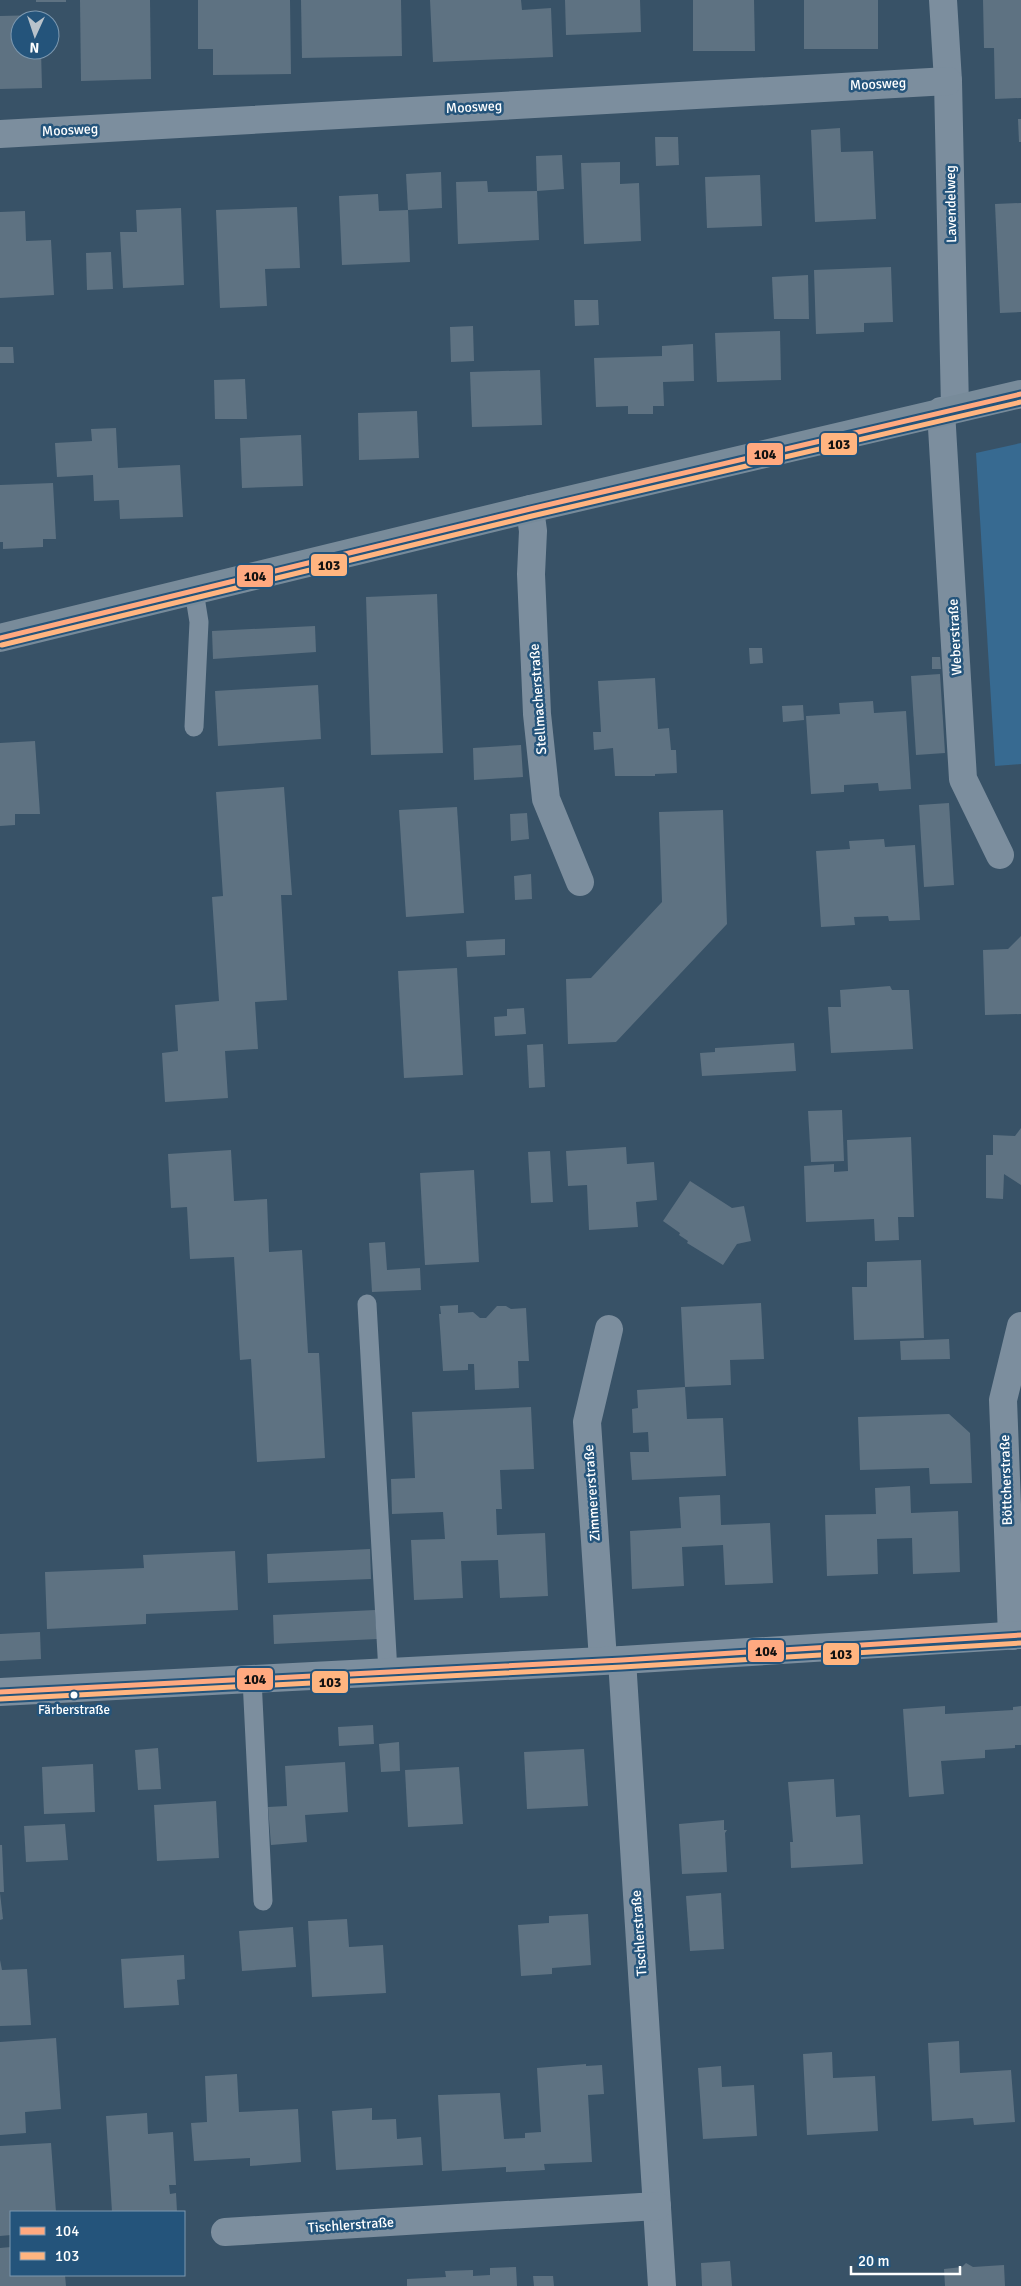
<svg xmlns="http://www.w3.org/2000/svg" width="1021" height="2286" font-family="Signika,sans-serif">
	<rect width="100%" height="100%" fill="#385267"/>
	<!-- green -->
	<path fill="#376a91" d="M1021,443V764L995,766L976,453Z"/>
	<!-- building -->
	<g fill="#5e7282">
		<rect x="36" y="0" width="30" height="2"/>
		<path d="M80,0H150L151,79L81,81Z"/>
		<path d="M198,0H290L291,74L213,75V49H198Z"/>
		<path d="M301,0H401L402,56L302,58Z"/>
		<path d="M430,0H521L522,10L551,8L553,57L433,62Z"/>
		<path d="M565,0H640L641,32L566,35Z"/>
		<path d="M693,0H754L755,51H693Z"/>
		<rect x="804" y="0" width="74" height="49"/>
		<path d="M983,0H1021V98L995,99L994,48H984Z"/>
		<path d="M40,15L41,20H20V50H41L42,88L0,89V16Z"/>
		<path d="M1018,119H1021V142H1019Z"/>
		<path d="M840,128L841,152L873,151L876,219L815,222L811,130Z"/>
		<path d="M655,137H678L679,165L656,166Z"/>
		<path d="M562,155L564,189L537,191L536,156Z"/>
		<path d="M620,162V184L639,183L641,241L584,244L581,163Z"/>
		<path d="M441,172L442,208L408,210L406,174Z"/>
		<path d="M760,175L762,226L707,228L705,177Z"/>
		<path d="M487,181L488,192L537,191L539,240L458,244L456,182Z"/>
		<path d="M378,194L379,211L408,210L410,262L342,265L339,196Z"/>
		<path d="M1021,203V312L1000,313L995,204Z"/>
		<path d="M297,207L300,268L265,269L267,306L220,308L216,210Z"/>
		<path d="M181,208L184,285L123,288L120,232H137L136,210Z"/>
		<path d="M25,211L26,241L51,240L54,295L0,298V212Z"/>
		<path d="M111,252L113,289L87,290L86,253Z"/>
		<path d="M891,267L893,322L864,323V332L816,334L814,270Z"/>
		<path d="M808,275L809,319H774L772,277Z"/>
		<path d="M574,300H598L599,325L575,326Z"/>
		<path d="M473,326L474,361L451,362L450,327Z"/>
		<path d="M780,331L781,380L717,382L715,333Z"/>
		<path d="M693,344L694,381L663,382L664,406H653V414H628V406L596,407L594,358L662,356V346Z"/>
		<path d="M0,347H13L14,363H0Z"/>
		<path d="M540,370L542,425L472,427L470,372Z"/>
		<path d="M245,379L247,419H215L214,380Z"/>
		<path d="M417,411L419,458L359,460L358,413Z"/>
		<path d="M116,428L118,468L180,465L183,517L120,519L119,500L94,501L93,475L57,477L55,443L92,441L91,429Z"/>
		<path d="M301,435L303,486L242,488L240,438Z"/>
		<path d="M53,483L56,539H43V547L3,549V542H0V485Z"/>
		<path d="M437,594L443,753L371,755L366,597Z"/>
		<path d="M315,626L316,652L213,659L212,631Z"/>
		<path d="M749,648H762L763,663L750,664Z"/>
		<path d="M932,657H940L941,669H932Z"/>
		<path d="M940,674L945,753L916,755L911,676Z"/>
		<path d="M655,678L658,729L669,728L671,750H676L677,773L655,774V776H615L613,748L594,750L593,732H601L598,681Z"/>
		<path d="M318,685L321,739L218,746L215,691Z"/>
		<path d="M873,701L874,713L906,711L911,789L879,791L878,783L844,785V792L811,794L806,716L840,714L839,703Z"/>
		<path d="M803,705L804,720L783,722L782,706Z"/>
		<path d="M35,741L40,814H15V825L0,826V743Z"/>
		<path d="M521,745L523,777L474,780L473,748Z"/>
		<path d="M284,787L292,895H281L287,1000L255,1002L258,1049L225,1051L228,1098L165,1102L162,1053L178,1051L175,1005L219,1001L212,897L223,896L216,792Z"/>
		<path d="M949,803L954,885L924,887L919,805Z"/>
		<path d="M457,807L464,913L406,917L399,810Z"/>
		<path d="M723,810L727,924L616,1042L568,1044L566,979L591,978L662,902L659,812Z"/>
		<path d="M527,813L529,839L511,841L510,814Z"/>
		<path d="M884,839L885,847L915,845L920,920L889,921L888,916L854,917L855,925L821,927L816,851L850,849L849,841Z"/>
		<path d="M531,874L532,899L515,900L514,876Z"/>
		<path d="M1021,936V1014L985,1015L983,950L1008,949Z"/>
		<path d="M505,939V955L467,957L466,941Z"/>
		<path d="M457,968L463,1075L404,1078L398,971Z"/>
		<path d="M890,986L892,990H909L913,1049L831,1053L828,1007H841L840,990Z"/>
		<path d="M524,1008L526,1034L495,1036L494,1017L507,1016V1009Z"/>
		<path d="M794,1043L796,1071L702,1076L700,1053L715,1052V1048Z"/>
		<path d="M543,1044L545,1087L529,1088L527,1045Z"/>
		<path d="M842,1110L844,1161L811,1162L808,1111Z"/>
		<path d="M1021,1128V1185L1004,1174L1003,1199L986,1198V1155H993V1135L1015,1136Z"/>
		<path d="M911,1137L914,1217H898L899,1240L875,1241L874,1219L806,1222L804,1166L834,1164V1172L848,1171L847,1140Z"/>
		<path d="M626,1147L627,1164L654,1162L657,1200L636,1202L638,1227L589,1230L587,1185L568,1186L566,1151Z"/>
		<path d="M231,1150L234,1201L267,1199L269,1252L302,1250L308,1353H319L325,1458L257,1462L251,1359L240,1360L234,1257L190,1259L187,1207L171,1208L168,1154Z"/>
		<path d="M550,1151L553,1202L531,1203L528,1152Z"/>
		<path d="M474,1170L479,1262L425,1265L420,1173Z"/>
		<path d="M690,1181L732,1208L744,1206L751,1241L737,1244L723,1265L687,1243L688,1241L679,1235L680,1233L663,1221Z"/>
		<path d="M385,1242L387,1270L420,1268L421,1290L372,1292L369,1243Z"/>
		<path d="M921,1260L924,1338L854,1340L852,1287H867V1262Z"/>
		<path d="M761,1303L764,1359L730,1360L731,1385L685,1387L681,1307Z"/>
		<path d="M458,1305V1313L473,1312L480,1318H486L497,1306H506L511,1309L526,1308L529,1361H518L519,1388L475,1390L474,1364H468V1370L443,1371L439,1314H441L440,1306Z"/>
		<path d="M949,1339L950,1359L901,1360L900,1341Z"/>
		<path d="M685,1387L687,1419L723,1418L726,1476L632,1480L630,1452H649L648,1432L633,1433L632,1409L638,1408L637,1390Z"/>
		<path d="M531,1407L534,1469L500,1470L502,1509H496L497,1535L545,1533L548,1596L500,1598L498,1560L461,1561L463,1598L414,1600L411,1540L445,1539L443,1512L392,1514L391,1479L415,1478L412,1412Z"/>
		<path d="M949,1414L970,1433L972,1483L930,1484L929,1468L860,1470L858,1417Z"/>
		<path d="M910,1486L911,1513L958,1511L960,1572L913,1574L912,1538L877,1539L878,1574L827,1576L825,1515L876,1514L875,1488Z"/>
		<path d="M720,1495L721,1525L770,1523L773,1583L725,1585L723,1545L682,1547L684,1586L632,1589L630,1531L681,1528L679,1497Z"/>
		<path d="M370,1549L371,1579L268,1583L267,1554Z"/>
		<path d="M235,1551L238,1610L146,1614V1624L47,1629L45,1572L144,1568L143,1555Z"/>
		<path d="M375,1610L377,1639L274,1644L273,1615Z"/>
		<path d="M40,1632L41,1659L0,1661V1634Z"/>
		<path d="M945,1706V1714L1013,1710V1707L1021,1706V1745H1015V1748L985,1750V1758L941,1761L944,1794L909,1797L903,1709Z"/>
		<path d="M373,1725L374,1744L339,1746L338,1727Z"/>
		<path d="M399,1742L400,1771L381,1772L379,1744Z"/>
		<path d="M158,1748L161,1789L138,1790L135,1750Z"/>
		<path d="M584,1749L588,1806L527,1809L524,1752Z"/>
		<path d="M345,1762L348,1812L305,1815L307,1842L271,1845L268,1807L287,1806L285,1766Z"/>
		<path d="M93,1764L95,1812L44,1814L42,1767Z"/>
		<path d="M459,1767L463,1824L408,1827L405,1770Z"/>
		<path d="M834,1779L836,1817L860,1815L863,1864L791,1868L790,1842H793L788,1782Z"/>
		<path d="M216,1801L219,1858L157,1861L154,1805Z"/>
		<path d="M724,1820V1830H727L725,1833L727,1872L682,1874L679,1824Z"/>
		<path d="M65,1824L68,1860L26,1862L24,1826Z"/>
		<path d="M0,1845H2L4,1892H0Z"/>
		<path d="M0,1893L3,1919L0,1920Z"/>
		<path d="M721,1893L724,1949L690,1951L686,1896Z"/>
		<path d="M588,1914L591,1965L552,1968V1974L521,1976L518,1925L549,1923V1916Z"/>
		<path d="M347,1919L349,1947L383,1945L386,1993L312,1997L308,1921Z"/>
		<path d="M293,1927L296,1967L242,1971L239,1931Z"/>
		<path d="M184,1955L185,1979L177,1980L179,2005L124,2008L121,1959Z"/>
		<path d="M0,1960L2,1970L27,1969L31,2025L0,2026Z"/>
		<path d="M56,2038L61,2109L25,2112L26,2133L0,2135V2042Z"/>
		<path d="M959,2041L960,2073L1011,2070L1015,2122L974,2125L973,2118L932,2121L928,2043Z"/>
		<path d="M832,2052L833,2078L875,2076L878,2131L807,2135L803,2054Z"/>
		<path d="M586,2064V2066L602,2065L604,2094L588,2095L592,2162L544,2164L545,2170L506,2172V2167L442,2171L438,2095L500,2093L504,2139L525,2138V2133L541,2132L537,2068Z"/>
		<path d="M721,2066L722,2087L754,2085L757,2136L703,2139L698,2068Z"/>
		<path d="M237,2074L239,2112L298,2109L301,2162L250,2166V2158L194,2161L191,2123L207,2122L205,2076Z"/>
		<path d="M372,2108V2120L396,2119L397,2139L421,2137L423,2165L336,2170L332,2111Z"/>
		<path d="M147,2113L148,2134L173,2132L176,2185H169L170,2194L176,2193L177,2212H112L106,2116Z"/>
		<path d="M51,2143L56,2212H11V2235L0,2236V2146Z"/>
		<path d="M11,2247V2275H65L66,2286H0V2248Z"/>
		<path d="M730,2261L732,2286H702L701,2263Z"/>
		<path d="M966,2263L973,2267L1004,2265L1005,2286H945L944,2269L962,2267Z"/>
		<path d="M516,2267L517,2286H407V2279L446,2277L445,2271L473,2270V2276L490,2275V2268Z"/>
		<path d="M533,2276H553L554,2286H534Z"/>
	</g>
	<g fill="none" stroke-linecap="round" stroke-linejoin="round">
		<!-- lane -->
		<g stroke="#7c8e9e" stroke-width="19">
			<path d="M194,591L199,622L194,727"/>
			<path d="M367,1304L388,1672"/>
			<path d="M252,1679L263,1901"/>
		</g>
		<!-- street -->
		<g stroke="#7c8e9e" stroke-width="28">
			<path d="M943,0L948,81L955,408"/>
			<path d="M0,134L948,81"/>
			<path d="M941,411L963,779L1000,855"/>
			<path d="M530,509L533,531L531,574L537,714L546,799L580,882"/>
			<path d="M1012,1636L1003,1400L1021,1326"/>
			<path d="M603,1660L587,1422L609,1329"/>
			<path d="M622,1660L662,2286"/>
			<path d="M0,1692L622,1660L1021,1635"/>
			<path d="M225,2232L657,2206"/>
		</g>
		<!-- secondary -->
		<path stroke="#788b9a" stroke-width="28" d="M0,638L530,509L1021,394"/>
		<!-- bus-1 casing -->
		<g stroke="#24547b" stroke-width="9">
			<g id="bus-1">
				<path d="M0,638L530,509L1021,394"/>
				<path d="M0,1692L622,1660L1021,1635"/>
			</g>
		</g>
		<!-- bus-2 casing -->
		<g stroke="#24547b" stroke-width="9">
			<g id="bus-2">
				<path d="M2,645L532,516L1021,402"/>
				<path d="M0,1699L622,1667L1021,1643"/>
			</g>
		</g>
		<!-- bus-1 -->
		<use href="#bus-1" stroke="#ffa980" stroke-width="5"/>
		<!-- bus-2 -->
		<use href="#bus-2" stroke="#ffb580" stroke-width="5"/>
	</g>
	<!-- markers -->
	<circle fill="#fff" stroke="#24547b" stroke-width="2" cx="74" cy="1695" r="4.5"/>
	<g text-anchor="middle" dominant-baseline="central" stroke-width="5" stroke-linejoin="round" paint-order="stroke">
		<!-- bus labels -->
		<g font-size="13" fill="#fff" stroke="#24547b">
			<text x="74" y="1710">Färberstraße</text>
		</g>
		<!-- street labels -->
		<g font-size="14" fill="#fff" stroke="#24547b">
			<text transform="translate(878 84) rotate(-3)">Moosweg</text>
			<text transform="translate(474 107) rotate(-3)">Moosweg</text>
			<text transform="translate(70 130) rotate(-3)">Moosweg</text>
			<text transform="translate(951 204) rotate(-91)">Lavendelweg</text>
			<text transform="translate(955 637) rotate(-93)">Weberstraße</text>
			<text transform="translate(538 699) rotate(-94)">Stellmacherstraße</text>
			<text transform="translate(1006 1480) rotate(-92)">Böttcherstraße</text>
			<text transform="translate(592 1493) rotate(-94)">Zimmererstraße</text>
			<text transform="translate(639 1933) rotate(-94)">Tischlerstraße</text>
			<text transform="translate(351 2225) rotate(-4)">Tischlerstraße</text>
		</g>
	</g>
	<g stroke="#24547b" stroke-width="2">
		<rect x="820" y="432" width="38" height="24" rx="5" fill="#ffb580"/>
		<rect x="746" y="442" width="38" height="24" rx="5" fill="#ffa980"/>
		<rect x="310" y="553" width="38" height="24" rx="5" fill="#ffb580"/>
		<rect x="236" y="564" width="38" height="24" rx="5" fill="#ffa980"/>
		<rect x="747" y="1639" width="38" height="24" rx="5" fill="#ffa980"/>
		<rect x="822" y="1642" width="38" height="24" rx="5" fill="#ffb580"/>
		<rect x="236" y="1667" width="38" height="24" rx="5" fill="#ffa980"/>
		<rect x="311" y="1670" width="38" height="24" rx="5" fill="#ffb580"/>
	</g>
	<g font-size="14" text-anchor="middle" font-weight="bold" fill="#111">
		<text x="839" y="449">103</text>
		<text x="765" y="459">104</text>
		<text x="329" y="570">103</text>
		<text x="255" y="581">104</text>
		<text x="766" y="1656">104</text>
		<text x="841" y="1659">103</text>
		<text x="255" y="1684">104</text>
		<text x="330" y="1687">103</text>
	</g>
	<!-- legend -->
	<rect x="10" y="2211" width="175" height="65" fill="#24547b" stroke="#7c98b0"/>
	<rect x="20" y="2227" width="25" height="8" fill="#ffa980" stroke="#7c98b0"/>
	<text x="55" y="2236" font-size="15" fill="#ffffff">104</text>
	<rect x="20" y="2252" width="25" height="8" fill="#ffb580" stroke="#7c98b0"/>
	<text x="55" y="2261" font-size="15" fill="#ffffff">103</text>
	<!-- north arrow -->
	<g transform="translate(35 35) rotate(183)"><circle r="24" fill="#24547b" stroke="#7c98b0"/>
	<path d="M0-4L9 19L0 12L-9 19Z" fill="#b9c2ca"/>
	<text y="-8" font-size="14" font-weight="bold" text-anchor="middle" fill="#ffffff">N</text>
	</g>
	<!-- scale -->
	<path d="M851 2266v8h109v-8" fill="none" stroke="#ffffff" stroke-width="2.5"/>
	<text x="858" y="2266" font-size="15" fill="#ffffff" stroke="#24547b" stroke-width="4" paint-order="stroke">20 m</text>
</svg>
